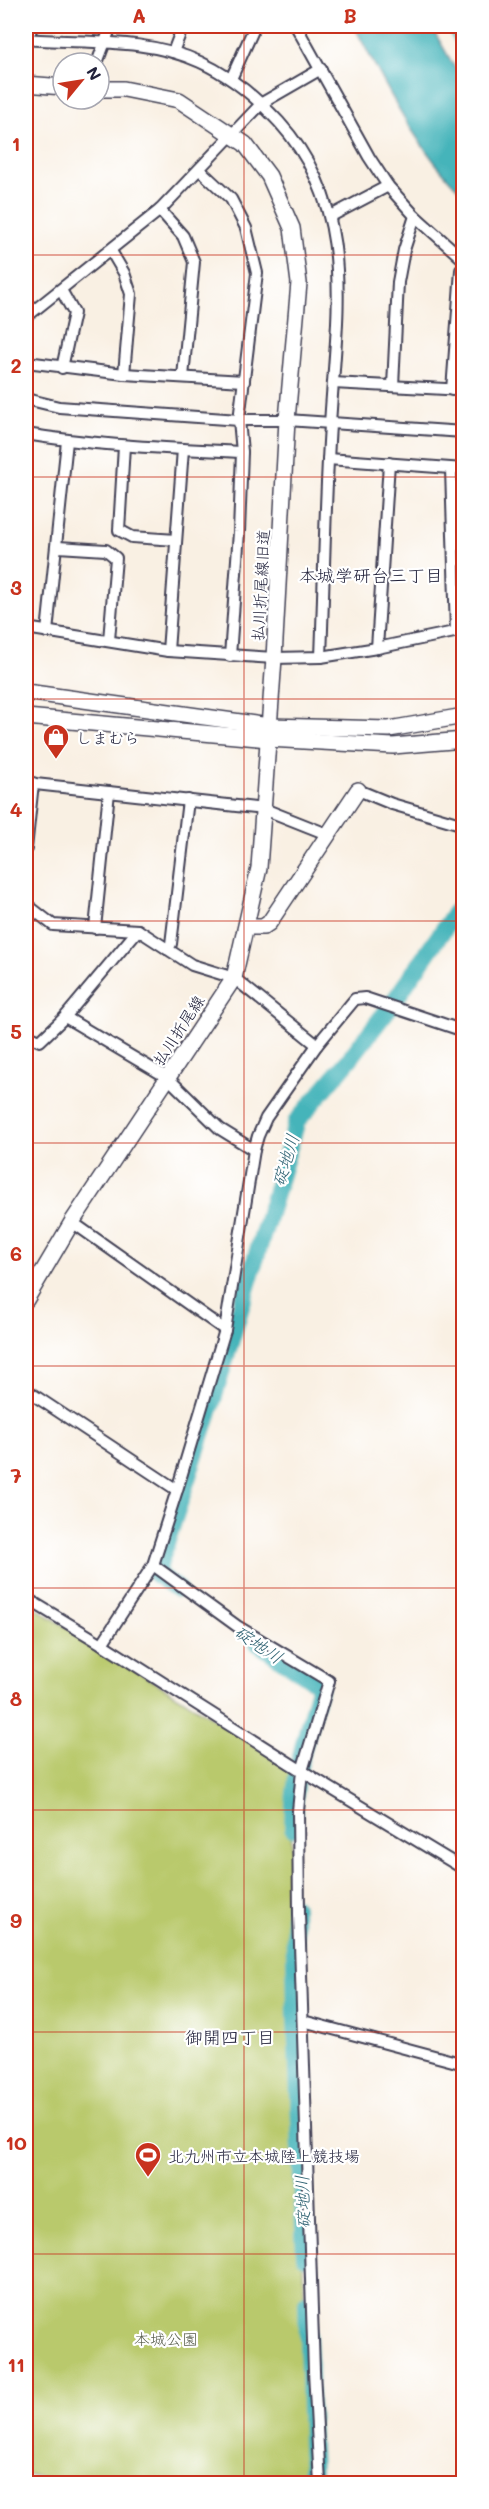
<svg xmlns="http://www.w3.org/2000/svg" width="489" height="2509" font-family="Mali,'Klee One',sans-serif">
	<rect width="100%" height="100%" fill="#fff"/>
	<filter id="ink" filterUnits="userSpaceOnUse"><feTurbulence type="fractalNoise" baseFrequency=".0167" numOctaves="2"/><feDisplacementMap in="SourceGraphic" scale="12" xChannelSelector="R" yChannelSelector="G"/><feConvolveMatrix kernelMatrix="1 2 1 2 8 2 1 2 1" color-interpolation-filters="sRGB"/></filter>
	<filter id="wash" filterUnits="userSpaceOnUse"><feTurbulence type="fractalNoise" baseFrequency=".008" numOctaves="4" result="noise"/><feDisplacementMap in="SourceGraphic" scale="24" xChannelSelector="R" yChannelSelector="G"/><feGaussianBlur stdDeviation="1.35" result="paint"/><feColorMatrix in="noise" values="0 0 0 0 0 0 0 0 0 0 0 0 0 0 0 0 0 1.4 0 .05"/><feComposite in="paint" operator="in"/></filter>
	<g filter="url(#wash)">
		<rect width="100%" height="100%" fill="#f9f0e3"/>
		<!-- green -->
		<path fill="#b9c96c" stroke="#6e7654" stroke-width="1.5" d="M26,1602L295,1769L291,1791L294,2022L311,2483L74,2484L26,2474Z"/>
		<!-- water -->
		<path fill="#44b4ba" stroke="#336b7a" stroke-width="1.5" d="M354,26H431L463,82V194C414,146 386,86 354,26Z"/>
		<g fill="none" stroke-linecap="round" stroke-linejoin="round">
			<!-- stream -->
			<path stroke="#44b4ba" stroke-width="3" d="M446,26L464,55"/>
			<!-- river -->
			<g stroke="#44b4ba" stroke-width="18">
				<path d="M178,1589L156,1574L211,1406L297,1121L348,1061L392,1004L464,900"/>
				<path d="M258,1643L320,1685C306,1736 293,1775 293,1828"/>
				<path d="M294,1907L296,2020L305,2257"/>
				<path d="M307,2303L312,2484"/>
			</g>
		</g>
	</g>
	<g filter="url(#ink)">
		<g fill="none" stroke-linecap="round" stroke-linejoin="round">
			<!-- street casing -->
			<g stroke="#424154" stroke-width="14">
				<g id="street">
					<path d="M296,26L369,157L388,186L415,216L464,260"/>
					<path d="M26,39C83,44 146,37 200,62C231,76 256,97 279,122C359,210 336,317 330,425C325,502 324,580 321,657"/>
					<path d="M26,39L33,26"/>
					<path d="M173,52L183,26"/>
					<path d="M97,63L111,26"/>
					<path d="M231,79L255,26"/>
					<path d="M200,170L231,199L246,228L257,273L239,420L242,452L239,532L230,656"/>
					<path d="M160,210L183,236L194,262L183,377"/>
					<path d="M331,216L388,186"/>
					<path d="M111,251L124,273L131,294L124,374"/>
					<path d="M61,290L74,313L62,368"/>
					<path d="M26,317L160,210L262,103L321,69"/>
					<path d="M26,362L124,374L244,381"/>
					<path d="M333,383L464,390"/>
					<path d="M393,386L398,282L404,250L415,216"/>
					<path d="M452,390L461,270L464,267"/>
					<path d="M26,399L59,407L239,420H287L464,432"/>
					<path d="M26,434C97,446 169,448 242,452"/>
					<path d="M124,446L119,530L132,537L176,540"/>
					<path d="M328,459L464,469"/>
					<path d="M451,469L456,632"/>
					<path d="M58,547L106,550L116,558L109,640"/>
					<path d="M26,628L168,651L274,658L321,657L377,648L464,630"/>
					<path d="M47,632L67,441"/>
					<path d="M377,648L389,463"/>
					<path d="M168,651L183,449"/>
					<path d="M26,783L264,809L327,834"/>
					<path d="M358,790L392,804L464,825"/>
					<path d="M26,849L33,783"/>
					<path d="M26,904L53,925L138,930L192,965L234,978L317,1045"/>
					<path d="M95,928L109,792"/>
					<path d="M167,949L171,944L188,800"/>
					<path d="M65,1017L168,1078L220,1129L254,1150"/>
					<path d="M26,1035L40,1041L65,1017L138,930"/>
					<path d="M72,1222L225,1330"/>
					<path d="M26,1390L177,1490"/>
					<path d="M153,1565L237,1626L329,1681L302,1771L298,1811L299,1914L314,2371L320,2484"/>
					<path d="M26,1598L102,1644L302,1771L464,1869"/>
					<path d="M102,1644L153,1565L177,1490L225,1330L254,1150L258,1136L266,1118L317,1045L355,999L365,998L464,1031"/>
					<path d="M303,2021L464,2064"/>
				</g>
			</g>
			<!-- secondary casing -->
			<g stroke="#424154" stroke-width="18">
				<g id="secondary">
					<path d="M26,84L63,87"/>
					<path d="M26,692L269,726L389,729L464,716"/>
					<path d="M26,717L268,739L393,746L464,740"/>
					<path d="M248,927H263L269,923L358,790"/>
					<path d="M26,1300L72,1222L234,978L259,868L274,658L287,420L299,283L292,228L269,176L245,144L179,100L124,89H99"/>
				</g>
			</g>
			<!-- street -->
			<use href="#street" stroke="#fff" stroke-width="10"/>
			<!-- secondary -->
			<use href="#secondary" stroke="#fff" stroke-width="15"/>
		</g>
	</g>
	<!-- grid -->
	<path fill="none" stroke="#c8321e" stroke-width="1.5" stroke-opacity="0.55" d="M244,26V2484M26,255H464M26,477H464M26,699H464M26,921H464M26,1143H464M26,1366H464M26,1588H464M26,1810H464M26,2032H464M26,2254H464"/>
	<!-- icons -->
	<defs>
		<g id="shop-pin" transform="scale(1.35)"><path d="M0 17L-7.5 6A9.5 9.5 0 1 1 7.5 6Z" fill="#c8321e" stroke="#fff"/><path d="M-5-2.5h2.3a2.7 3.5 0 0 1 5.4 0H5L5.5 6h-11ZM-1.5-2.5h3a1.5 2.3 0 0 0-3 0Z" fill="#fff"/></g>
		<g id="stadium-pin" transform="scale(1.35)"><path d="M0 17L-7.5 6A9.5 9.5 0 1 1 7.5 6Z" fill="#c8321e" stroke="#fff"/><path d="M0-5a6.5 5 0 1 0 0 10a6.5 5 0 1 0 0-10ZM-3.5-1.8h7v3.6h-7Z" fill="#fff"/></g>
	</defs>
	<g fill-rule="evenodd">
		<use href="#shop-pin" x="56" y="737"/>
		<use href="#stadium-pin" x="148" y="2155"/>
	</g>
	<g text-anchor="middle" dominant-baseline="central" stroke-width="4.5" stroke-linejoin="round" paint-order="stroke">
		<!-- street labels -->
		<g font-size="16" fill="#22223b" stroke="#fff">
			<text transform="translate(260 585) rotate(-87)">払川折尾線旧道</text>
			<text transform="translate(178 1030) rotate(-57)">払川折尾線</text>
		</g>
		<!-- poi labels -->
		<g font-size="16" fill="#22223b" stroke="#fff" text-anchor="start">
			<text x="76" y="737">しまむら</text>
			<text x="168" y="2155">北九州市立本城陸上競技場</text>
		</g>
		<!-- park labels -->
		<g font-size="16" fill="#575c4c" stroke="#fff">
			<text x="166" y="2338">本城公園</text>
		</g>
		<!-- neighbourhood labels -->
		<g font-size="18" fill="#22223b" stroke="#fff">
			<text x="371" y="575">本城学研台三丁目</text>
			<text x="230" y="2037">御開四丁目</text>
		</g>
		<!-- water labels -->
		<g font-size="18" font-style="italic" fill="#316474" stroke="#fff">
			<text transform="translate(285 1160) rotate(-73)">碇地川</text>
			<text transform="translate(259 1644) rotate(34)">碇地川</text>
			<text transform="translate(302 2202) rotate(-92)">碇地川</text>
		</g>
	</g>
	<!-- margin -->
	<rect width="489" height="2509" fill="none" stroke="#fff" stroke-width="66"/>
	<!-- north arrow -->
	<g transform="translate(81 81) rotate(60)"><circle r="28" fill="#ffffff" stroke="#a7a7b1" stroke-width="1.5"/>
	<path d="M0-4.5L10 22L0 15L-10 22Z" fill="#c8321e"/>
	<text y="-9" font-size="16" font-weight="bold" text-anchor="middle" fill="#22223b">N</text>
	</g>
	<rect x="33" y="33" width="423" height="2443" fill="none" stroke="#c8321e" stroke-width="2"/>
	<g font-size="20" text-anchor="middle" font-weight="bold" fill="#c8321e">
		<text x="139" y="23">A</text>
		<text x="350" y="23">B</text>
		<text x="16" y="151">1</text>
		<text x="16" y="373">2</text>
		<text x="16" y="595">3</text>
		<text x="16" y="817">4</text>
		<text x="16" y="1039">5</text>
		<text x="16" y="1261">6</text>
		<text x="16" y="1483">7</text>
		<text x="16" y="1706">8</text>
		<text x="16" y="1928">9</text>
		<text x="16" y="2150">10</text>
		<text x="16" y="2372">11</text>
	</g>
</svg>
